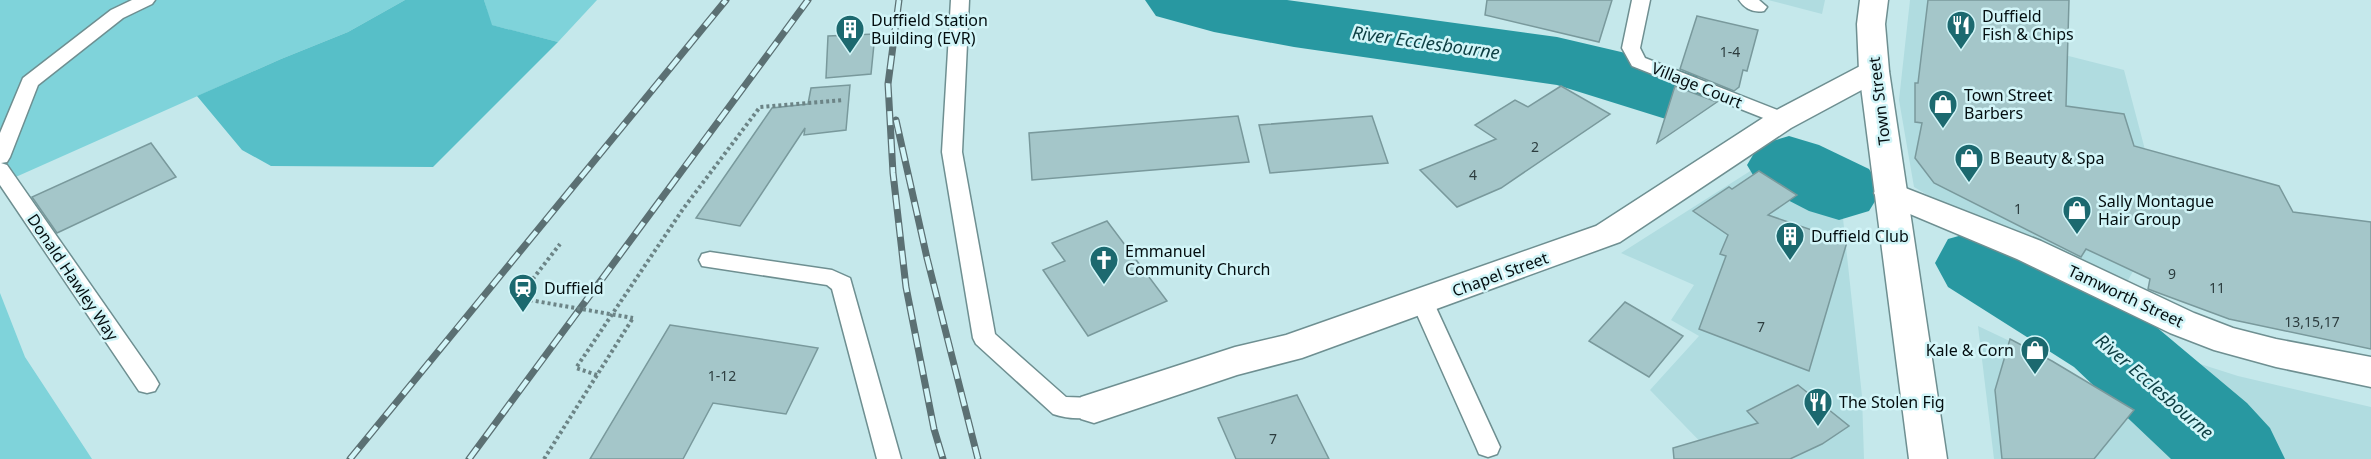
<svg xmlns="http://www.w3.org/2000/svg" width="2371" height="459" font-family="'Noto Sans',sans-serif">
	<rect width="100%" height="100%" fill="#c5e8eb"/>
	<!-- built -->
	<g fill="#b0dce0">
		<path d="M1768,0H1825L1822,14Z"/>
		<path d="M1910,0H2032L2029,46L2124,70L2163,218L2127,282L1951,209L1914,187L1899,100Z"/>
		<path d="M1755,168L1842,209L1862,396L1864,459H1717L1650,390L1699,336L1671,320L1694,285L1621,253Z"/>
		<path d="M1978,326L2052,361L2134,410L2182,459H1994Z"/>
		<path d="M2172,355L2238,376L2371,407V459H2257L2228,422L2166,365Z"/>
	</g>
	<!-- green -->
	<g fill="#7fd3da">
		<path d="M0,0H405L348,32L281,59L0,184Z"/>
		<path d="M484,0H597L558,42L491,25Z"/>
		<path d="M0,293L25,357L92,459H0Z"/>
	</g>
	<!-- forest -->
	<path fill="#57bfc8" d="M405,0H484L492,25L558,42L433,167L271,166L242,150L197,96L281,59L348,32Z"/>
	<g fill="none" stroke-linecap="round" stroke-linejoin="round">
		<!-- river -->
		<g fill="#2898a1" fill-rule="evenodd">
			<path d="M1145,0H1287L1557,37L1634,55L1697,76L1709,94L1697,112L1669,120L1557,85L1294,47L1214,32L1156,16Z"/>
			<path d="M1789,136L1819,145L1869,169L1882,190L1869,211L1839,220L1809,211L1759,185L1747,165L1759,145Z"/>
			<path d="M1980,230L2012,239L2142,315L2247,403L2270,428L2285,459H2171L2074,367L1948,287L1935,263L1948,239Z"/>
		</g>
	</g>
	<!-- building -->
	<g fill="#a4c6c9" stroke="#79999c" stroke-width="1.5">
		<path d="M1487,0H1612L1599,42L1485,15Z"/>
		<path d="M1928,0H2069L2066,106L2124,114L2134,146L2279,186L2293,212L2371,222V349L2229,319L2156,292L2148,289L2150,279L2086,249L2081,257L1934,183L1915,158L1922,123L1915,122V83H1918Z"/>
		<path d="M1697,16L1758,30L1747,71L1743,70L1739,87L1734,91L1680,69Z"/>
		<path d="M875,34L871,74L826,78L828,36Z"/>
		<path d="M850,85L846,130L804,135L805,128L740,226L696,218L772,108L808,104L811,88Z"/>
		<path d="M1561,86L1610,114L1501,188L1457,207L1420,170L1496,139L1475,125L1515,100L1528,107Z"/>
		<path d="M1675,86L1717,102L1657,143Z"/>
		<path d="M1238,116L1249,162L1032,180L1029,133Z"/>
		<path d="M1372,116L1388,163L1270,173L1259,125Z"/>
		<path d="M151,143L176,177L57,233L32,197Z"/>
		<path d="M1759,171L1797,195L1768,215L1847,242L1809,371L1699,329L1726,256L1720,254L1728,235L1693,211L1729,187L1732,189Z"/>
		<path d="M1107,221L1167,301L1088,336L1043,270L1065,261L1052,243Z"/>
		<path d="M1625,302L1683,336L1649,377L1589,341Z"/>
		<path d="M670,325L818,348L786,414L713,403L683,459H590Z"/>
		<path d="M2010,339L2052,361L2134,410L2094,459H2002L1995,390Z"/>
		<path d="M1798,385L1849,426L1822,444L1790,459H1674L1673,448L1758,423L1747,411Z"/>
		<path d="M1297,395L1329,459H1236L1218,418Z"/>
	</g>
	<g fill="none" stroke-linecap="round" stroke-linejoin="round">
		<!-- lane casing -->
		<g stroke="#6e8f91" stroke-width="3">
			<g id="lane">
				<path d="M132,0H155L152,4L123,18L38,85L10,157L7,162L1,163L7,165L155,377L159,384L155,391L147,393L139,391L0,185V133L23,78L111,10Z"/>
				<path d="M951,0H969L962,152L995,334L1066,397L1094,398L1102,401L1106,408L1102,415C1088,420 1067,419 1053,414L976,344L973,338L942,152Z"/>
				<path d="M1632,0H1650L1640,48L1645,58L1790,115L1793,119L1790,123L1783,125L1776,123L1632,66L1622,48Z"/>
				<path d="M1739,0H1759L1767,7L1764,11C1754,13 1745,9 1739,0Z"/>
				<path d="M710,252L832,270L850,278L901,459H877L832,289L827,285L702,266L699,260L702,254Z"/>
				<path d="M1422,293L1430,295L1433,301L1500,447L1497,454L1488,457L1479,454L1476,447L1411,301L1414,295Z"/>
			</g>
		</g>
		<!-- street casing -->
		<g stroke="#6e8f91" stroke-width="3">
			<g id="street">
				<path d="M1874,62L1884,64L1889,71L1884,78L1791,128L1620,242L1302,358L1237,375L1094,423L1081,419L1075,408L1081,397L1235,347L1286,335L1596,226L1769,114L1864,64Z"/>
				<path d="M1890,182L2041,241L2194,313L2233,328L2276,339L2371,357V387L2276,367L2214,350L2170,333L2017,259L1879,201L1874,193L1879,185Z"/>
			</g>
		</g>
		<!-- highway casing -->
		<g stroke="#6e8f91" stroke-width="3">
			<path id="highway" d="M1860,0H1888L1885,24L1889,71L1947,459H1909L1859,71L1857,24Z"/>
		</g>
		<!-- path -->
		<g stroke="#6c8486" stroke-width="4" stroke-dasharray="3 3" stroke-linecap="butt">
			<path d="M518,298L560,244"/>
			<path d="M597,375L576,368L683,209L760,107L843,100"/>
			<path d="M544,459L633,318"/>
		</g>
		<!-- lane -->
		<use href="#lane" fill="#fff" fill-rule="evenodd"/>
		<!-- street -->
		<use href="#street" fill="#fff" fill-rule="evenodd"/>
		<!-- highway -->
		<use href="#highway" fill="#fff" fill-rule="evenodd"/>
		<!-- rail casing -->
		<g stroke="#5b7073" stroke-width="7">
			<g id="rail">
				<path d="M899,0L888,84L893,173L906,287L934,429L943,459"/>
				<path d="M896,120L927,258L978,459"/>
				<path d="M350,459L726,0"/>
				<path d="M469,459L808,0"/>
			</g>
		</g>
		<!-- rail -->
		<use href="#rail" stroke="#d2f5f8" stroke-width="4.5" stroke-dasharray="14" stroke-linecap="butt"/>
		<!-- path-bridge -->
		<path stroke="#6c8486" stroke-width="4" stroke-dasharray="3 3" stroke-linecap="butt" d="M518,298L633,318"/>
	</g>
	<!-- icons -->
	<defs>
		<g id="restaurant-pin" transform="scale(1.5)"><path d="M0 17L-7.5 6A9.5 9.5 0 1 1 7.5 6Z" fill="#1c696f" stroke="#d2f5f8"/><path d="M-5-6h1v4h1v-4h1v4h1v-4h1v5L-1.5 .5V6h-2V.5L-5-1ZM5-6V6H3V1.5H1.5Q1.5-4 5-6Z" fill="#fff"/></g>
		<g id="building-pin" transform="scale(1.5)"><path d="M0 17L-7.5 6A9.5 9.5 0 1 1 7.5 6Z" fill="#1c696f" stroke="#d2f5f8"/><path d="M-4-6H4V6H1V3H-1V6H-4ZM-2.5-4.3h1.7v1.8h-1.7ZM.8-4.3h1.7v1.8H.8ZM-2.5-1h1.7V.8h-1.7ZM.8-1h1.7V.8H.8Z" fill="#fff"/></g>
		<g id="shop-pin" transform="scale(1.5)"><path d="M0 17L-7.5 6A9.5 9.5 0 1 1 7.5 6Z" fill="#1c696f" stroke="#d2f5f8"/><path d="M-5-2.5h2.3a2.7 3.5 0 0 1 5.4 0H5L5.5 6h-11ZM-1.5-2.5h3a1.5 2.3 0 0 0-3 0Z" fill="#fff"/></g>
		<g id="church-pin" transform="scale(1.5)"><path d="M0 17L-7.5 6A9.5 9.5 0 1 1 7.5 6Z" fill="#1c696f" stroke="#d2f5f8"/><path d="M-1.2-6h2.4v3.5h3.3v2.4h-3.3V6h-2.4V-.1h-3.3v-2.4h3.3Z" fill="#fff"/></g>
		<g id="station-pin" transform="scale(1.5)"><path d="M0 17L-7.5 6A9.5 9.5 0 1 1 7.5 6Z" fill="#1c696f" stroke="#d2f5f8"/><path d="M-3-6H3Q5-6 5-4V2Q5 4 3 4L4.5 6H3L1.5 4h-3L-3 6H-4.5L-3 4Q-5 4-5 2V-4Q-5-6-3-6ZM-3.5-4v3h7v-3ZM-3.5 1v1.5H-2V1ZM2 1v1.5H3.5V1Z" fill="#fff"/></g>
	</defs>
	<g fill-rule="evenodd">
		<use href="#restaurant-pin" x="1961" y="25"/>
		<use href="#building-pin" x="850" y="29"/>
		<use href="#shop-pin" x="1943" y="104"/>
		<use href="#shop-pin" x="1969" y="158"/>
		<use href="#shop-pin" x="2077" y="210"/>
		<use href="#building-pin" x="1790" y="236"/>
		<use href="#church-pin" x="1104" y="260"/>
		<use href="#station-pin" x="523" y="288"/>
		<use href="#shop-pin" x="2035" y="350"/>
		<use href="#restaurant-pin" x="1818" y="402"/>
	</g>
	<g text-anchor="middle" dominant-baseline="central" stroke-width="5" stroke-linejoin="round" paint-order="stroke">
		<!-- number labels -->
		<g font-size="14" fill="#2c3c3e">
			<text x="1730" y="51">1-4</text>
			<text x="1535" y="146">2</text>
			<text x="1473" y="174">4</text>
			<text x="2018" y="208">1</text>
			<text x="2172" y="273">9</text>
			<text x="2217" y="287">11</text>
			<text x="2312" y="321">13,15,17</text>
			<text x="1761" y="326">7</text>
			<text x="722" y="375">1-12</text>
			<text x="1273" y="438">7</text>
		</g>
		<!-- poi labels -->
		<g font-size="16" fill="#040e10" stroke="#d2f5f8" text-anchor="start">
			<text x="1982" y="16">Duffield<tspan x="1982" dy="18">Fish &amp; Chips</tspan></text>
			<text x="871" y="20">Duffield Station<tspan x="871" dy="18">Building (EVR)</tspan></text>
			<text x="1964" y="95">Town Street<tspan x="1964" dy="18">Barbers</tspan></text>
			<text x="1990" y="158">B Beauty &amp; Spa</text>
			<text x="2098" y="201">Sally Montague<tspan x="2098" dy="18">Hair Group</tspan></text>
			<text x="1811" y="236">Duffield Club</text>
			<text x="1125" y="251">Emmanuel<tspan x="1125" dy="18">Community Church</tspan></text>
			<text x="544" y="288">Duffield</text>
			<text x="2014" y="350" text-anchor="end">Kale &amp; Corn</text>
			<text x="1839" y="402">The Stolen Fig</text>
		</g>
		<!-- street labels -->
		<g font-size="16" fill="#040e10" stroke="#d2f5f8">
			<text transform="translate(1697 85) rotate(22)">Village Court</text>
			<text transform="translate(1879 101) rotate(-97)">Town Street</text>
			<text transform="translate(1500 274) rotate(-20)">Chapel Street</text>
			<text transform="translate(73 277) rotate(56)">Donald Hawley Way</text>
			<text transform="translate(2126 296) rotate(25)">Tamworth Street</text>
		</g>
		<!-- water labels -->
		<g font-size="18" font-style="italic" fill="#0d3e42" stroke="#d2f5f8">
			<text transform="translate(1426 42) rotate(8)">River Ecclesbourne</text>
			<text transform="translate(2155 386) rotate(41)">River Ecclesbourne</text>
		</g>
	</g>
</svg>
